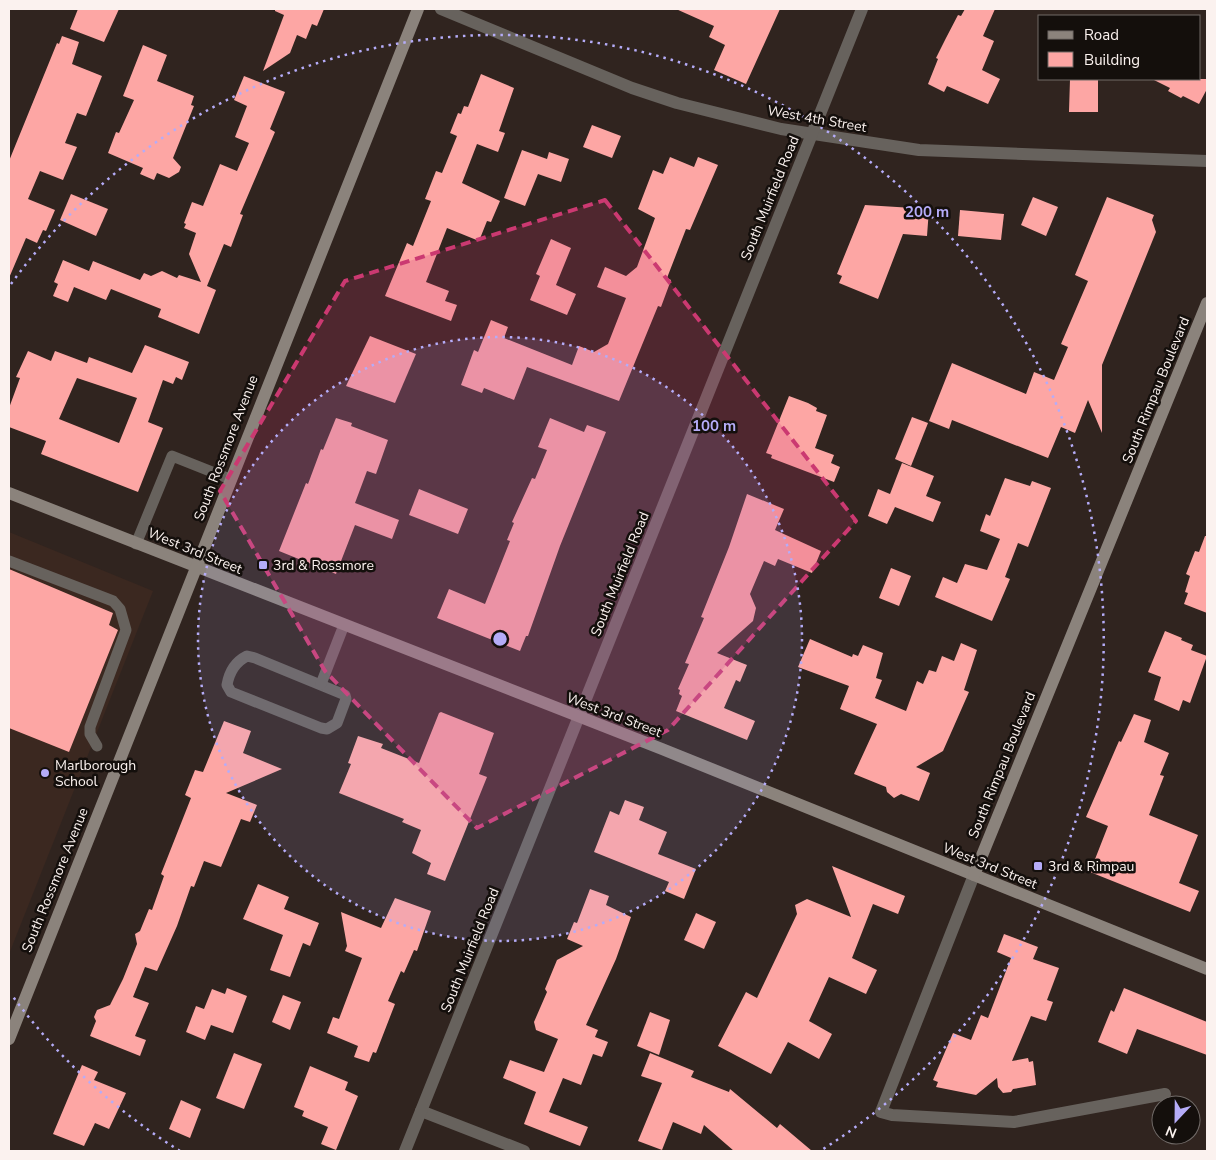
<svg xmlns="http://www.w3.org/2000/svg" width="1216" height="1160" font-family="'Nunito Sans',sans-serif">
	<rect width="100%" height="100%" fill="#30241f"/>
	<!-- built -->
	<path fill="#3b2820" d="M9,532L153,591L9,954Z"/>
	<!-- building -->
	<g fill="#fda6a4" fill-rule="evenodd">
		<path d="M78,9H119L104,42L70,29Z"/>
		<path d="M275,9H324L317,26L312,24L306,39L297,35L290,53L263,71L284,15L275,11Z"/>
		<path d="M676,9H780L746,84L714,70L725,45L709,37L714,26Z"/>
		<path d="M965,9H995L983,36L994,41L982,70L1000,79L988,104L947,86L944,92L928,84L938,59L936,58L946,38L958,15L961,16Z"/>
		<path d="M62,36L79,42L72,64L102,76L86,116L77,113L65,143L77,147L63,180L40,171L28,199L55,210L46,231L43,230L37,243L26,238L9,278V161L57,43L59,44Z"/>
		<path d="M143,45L167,55L157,81L194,96L191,105L194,106L173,158L181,167L179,172L169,178L157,173L154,180L140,174L143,168L108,153L116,132L119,133L134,100L123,96Z"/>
		<path d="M481,74L514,88L499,131L505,133L498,152L477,144L462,183L500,201L491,222L487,221L479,241L447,228L426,282L449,291L445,301L457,305L451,321L385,296L407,243L413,246L431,201L425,199L436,171L442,173L457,136L450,133L458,113L461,114L464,106L468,107Z"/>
		<path d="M244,76L285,92L270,129L275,132L240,214L243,215L231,247L224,244L207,286L216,290L199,334L158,317L161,309L111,289L106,300L74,287L68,302L53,296L58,284L54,282L63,260L89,271L93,261L140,280L144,273L151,276L162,271L177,278L179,275L201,282L189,254L196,233L184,228L186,224L184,223L192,202L203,206L220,164L237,171L249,143L235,137L247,106L234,100Z"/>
		<path d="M1070,79H1098V112H1069Z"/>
		<path d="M1152,79H1207V89L1199,104L1183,96L1181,98L1168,91L1170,88Z"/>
		<path d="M592,125L621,136L612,158L583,147Z"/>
		<path d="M522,150L547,159L549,152L569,159L561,182L538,174L525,206L504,198Z"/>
		<path d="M670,157L694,167L698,157L718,165L690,230L686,229L667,278L671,280L661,307L658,306L619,401L527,367L514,400L484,388L482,393L461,385L474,350L478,352L491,320L508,327L504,338L572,365L579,346L594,352L608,344L626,298L597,287L605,267L626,276L637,267L655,218L638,209L653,170L663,174Z"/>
		<path d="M71,194L108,209L96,236L60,220Z"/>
		<path d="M1033,197L1058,207L1046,236L1021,225Z"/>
		<path d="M1107,197L1154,215L1152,220L1156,232L1102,365V433L1088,400L1075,433L1061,427L1048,458L952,420L949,429L929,421L952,363L1026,394L1034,372L1054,380L1068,347L1061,344L1088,281L1075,275Z"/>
		<path d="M865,205L929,209L927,236L903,234L878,299L839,283L842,276L837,274Z"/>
		<path d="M960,210L1004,214L1001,240L958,236Z"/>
		<path d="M551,239L571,248L556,285L576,294L567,315L530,300L540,276L536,274Z"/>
		<path d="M370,336L416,354L395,403L346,386Z"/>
		<path d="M145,345L189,362L182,380L176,377L173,384L163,380L148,422L163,428L138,492L41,454L46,441L9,427V408L20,378L16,377L28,351L51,361L55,351L87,363L89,357L132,373ZM77,378L137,398L119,443L59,419Z"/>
		<path d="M789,396L808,403L817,408L816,411L827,415L815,448L834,455L831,463L840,467L834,482L771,458L772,455L766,453Z"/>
		<path d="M912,417L928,423L911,466L895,459Z"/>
		<path d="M336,418L352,423L351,426L388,440L376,474L367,471L355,503L399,520L392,539L355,525L336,574L279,551L306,483L308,484L321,449L323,450Z"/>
		<path d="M550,418L584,432L587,425L606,432L560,546L528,636H526L520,651L437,618L449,589L485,604L510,541L507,540L514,523L512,522L532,478L535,479L547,450L538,447Z"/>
		<path d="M902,463L934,476L926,496L941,502L933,522L895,507L887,524L868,516L878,489L890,494Z"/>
		<path d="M1005,478L1030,486L1032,481L1051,488L1028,547L1018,543L1005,577L1010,579L992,621L935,597L943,577L957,583L965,564L987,570L1000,539L980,531L986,514L990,516Z"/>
		<path d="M419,489L468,509L458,534L409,515Z"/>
		<path d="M747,494L784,509L775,530L821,551L812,573L778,559L775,566L764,561L750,594L756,608L753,621L717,653L747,665L740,682L736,680L724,708L755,721L747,740L676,711L682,696L679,694L680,690L678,689L689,664L685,663L704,618L701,617L729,547Z"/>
		<path d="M1205,536H1207V613L1184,604L1188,593L1185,592L1190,576L1186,574L1195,551L1199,552Z"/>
		<path d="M891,568L911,576L899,606L879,598Z"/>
		<path d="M9,569L113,613L109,625L118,630L69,752L9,728Z"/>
		<path d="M1165,631L1182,638L1181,640L1193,645L1191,650L1207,656L1190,703L1183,700L1179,711L1154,700L1161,677L1148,672Z"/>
		<path d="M810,639L852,657L853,654L858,656L863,645L883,653L876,678L882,680L875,698L906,711L917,681L923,684L929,670L936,672L942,656L954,661L961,643L977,650L964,690L969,692L943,751L916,767L930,773L919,801L901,794L894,798L887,792L886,787L854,774L877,724L840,709L849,686L798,667Z"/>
		<path d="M441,712L494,733L479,774L487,777L445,881L427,874L431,863L412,853L421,830L402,822L404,819L339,793L351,764L348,763L358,736L383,744L381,748L419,763L439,713Z"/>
		<path d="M1134,714L1151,720L1144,742L1169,753L1160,775L1164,776L1149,815L1198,835L1179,883L1199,891L1190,912L1090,872L1108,826L1086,817L1119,741L1121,742Z"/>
		<path d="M224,721L251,731L243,753L282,769L226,793L257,805L250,822L241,819L221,867L204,861L194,887L191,886L177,926L157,971L145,967L133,997L149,1003L135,1036L146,1040L140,1056L90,1036L96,1021L94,1017L97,1010L110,1005L123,979L137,944L135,934L140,931L149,909L152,910L164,876L161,874L191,798L185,795L195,770L203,772Z"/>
		<path d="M625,800L644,807L639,820L667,832L658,854L696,869L684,899L665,891L669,882L594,852L610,811L619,815Z"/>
		<path d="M832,866L905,896L898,914L873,904L852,958L877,970L866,994L829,977L809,1021L832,1034L819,1059L788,1042L771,1074L718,1046L746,992L757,998L797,914L795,905L807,899L851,917Z"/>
		<path d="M258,884L289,897L284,909L319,923L310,946L303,943L290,977L270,970L283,935L243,919Z"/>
		<path d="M590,889L609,896L606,905L631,917L616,959L586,1025L598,1030L595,1037L608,1042L602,1057L593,1054L581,1085L563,1078L549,1112L588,1127L580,1146L524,1124L536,1092L503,1078L510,1060L544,1072L558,1039L536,1030L534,1022L547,992L545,989L557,960L583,946L567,939L574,922L577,923Z"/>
		<path d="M395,898L431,911L417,951L414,950L404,973L401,971L388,1001L395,1004L376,1053L373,1052L369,1062L354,1057L358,1046L327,1033L333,1017L339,1019L362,958L345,951L347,946L341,912L381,928Z"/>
		<path d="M696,913L716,922L704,949L684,940Z"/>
		<path d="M1004,934L1038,947L1033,959L1059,968L1047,1000L1053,1002L1046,1021L1031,1016L1012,1061L1028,1058L1029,1062L1033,1061L1036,1085L1013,1089L1011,1092L1003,1093L998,1087L997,1078L976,1095L936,1087L938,1082L933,1080L953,1033L971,1040L981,1015L988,1018L1011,958L997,952Z"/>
		<path d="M227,988L247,996L233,1033L211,1025L205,1040L186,1032L196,1006L204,1009L212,989L225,994Z"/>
		<path d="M1124,988L1207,1022V1055L1137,1029L1127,1054L1098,1042L1111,1010L1114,1012Z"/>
		<path d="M283,995L301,1002L290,1030L272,1022Z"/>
		<path d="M650,1012L670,1020L659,1055L637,1046Z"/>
		<path d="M234,1053L262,1064L244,1109L216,1098Z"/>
		<path d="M650,1053L694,1071L691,1077L729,1092L730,1089L777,1128L780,1124L812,1151H734L704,1125L701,1134L673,1122L662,1150L638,1141L662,1083L641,1076Z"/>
		<path d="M82,1065L98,1072L94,1080L126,1093L109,1129L95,1123L84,1146L53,1134Z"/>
		<path d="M310,1066L348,1082L345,1090L358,1096L336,1150L321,1144L328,1127L302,1116L304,1111L294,1107Z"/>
		<path d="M181,1100L201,1109L190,1138L169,1129Z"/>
	</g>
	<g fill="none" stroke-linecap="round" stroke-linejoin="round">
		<!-- lane -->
		<g stroke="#67625d" stroke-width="11">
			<path d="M136,544L172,456L230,479"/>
			<path d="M9,561L113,601L120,609L126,630L90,727V734L97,746"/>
			<path d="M247,656L255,658L345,695L346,699L337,723L327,729L321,728L231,692L227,685C229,673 235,662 247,656Z"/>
			<path d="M321,684L344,625"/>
		</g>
		<!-- street -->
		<g stroke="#67625d" stroke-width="12">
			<path d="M441,9L632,88L677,103L781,129L919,150L1207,161"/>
			<path d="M974,875L881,1112L892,1115L1014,1122L1165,1094"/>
			<path d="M421,1111L524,1151"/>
			<path d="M405,1151L862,9"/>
		</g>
		<!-- secondary -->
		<g stroke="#8b837c" stroke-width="12">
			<path d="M9,493L662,749L1207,969"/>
			<path d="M974,875L1207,303"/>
			<path d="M9,1039L418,9"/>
		</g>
	</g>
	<!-- marked area -->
	<path fill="#cb3971" fill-opacity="0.2" stroke="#cb3971" stroke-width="4" stroke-dasharray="10 6" stroke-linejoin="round" d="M605,200L856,521L668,730L477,828L325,671L220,491L345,281Z"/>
	<!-- distance rings -->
	<circle cx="500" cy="639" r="302" fill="#b5acf8" fill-opacity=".12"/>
	<g fill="none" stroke="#b5acf8" stroke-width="2.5" stroke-dasharray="2.5 5">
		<circle cx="500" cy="639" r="302"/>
		<path d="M180 1151A604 604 0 0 1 11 994M11 284A604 604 0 1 1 820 1151"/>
	</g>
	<!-- markers -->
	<g fill="#b5acf8" stroke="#140f0c" stroke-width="2">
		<rect x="258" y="560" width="10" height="10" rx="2.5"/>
		<circle cx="45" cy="773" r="5"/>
		<rect x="1033" y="861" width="10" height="10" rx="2.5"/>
	</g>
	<g text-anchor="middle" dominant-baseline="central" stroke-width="5" stroke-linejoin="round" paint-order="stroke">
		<!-- street labels -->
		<g font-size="14" fill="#fbf2ef" stroke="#140f0c">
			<text transform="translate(817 119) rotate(10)">West 4th Street</text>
			<text transform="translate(770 198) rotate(-68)">South Muirfield Road</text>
			<text transform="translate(1156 390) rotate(-68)">South Rimpau Boulevard</text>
			<text transform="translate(226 448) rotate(-69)">South Rossmore Avenue</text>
			<text transform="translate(195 551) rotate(22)">West 3rd Street</text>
			<text transform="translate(620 574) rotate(-68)">South Muirfield Road</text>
			<text transform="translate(614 715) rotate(21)">West 3rd Street</text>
			<text transform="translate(1002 765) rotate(-68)">South Rimpau Boulevard</text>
			<text transform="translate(990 866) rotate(22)">West 3rd Street</text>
			<text transform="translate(55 880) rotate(-68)">South Rossmore Avenue</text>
			<text transform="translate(470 950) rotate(-68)">South Muirfield Road</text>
		</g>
		<!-- poi labels -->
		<g font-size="14" fill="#fbf2ef" stroke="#140f0c" text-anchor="start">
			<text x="273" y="565">3rd &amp; Rossmore</text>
			<text x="55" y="765">Marlborough<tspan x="55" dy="16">School</tspan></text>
			<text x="1048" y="866">3rd &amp; Rimpau</text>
		</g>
	</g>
	<circle cx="500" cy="639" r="8" fill="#b5acf8" stroke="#140f0c" stroke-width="2.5"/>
	<g font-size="15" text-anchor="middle" font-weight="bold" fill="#b5acf8" stroke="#140f0c" stroke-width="5" stroke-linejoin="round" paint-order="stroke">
		<text x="927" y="217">200 m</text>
		<text x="714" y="431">100 m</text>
	</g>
	<!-- border -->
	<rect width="1216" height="1160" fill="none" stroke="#fbf2ef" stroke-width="20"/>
	<!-- legend -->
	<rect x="1038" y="15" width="162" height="65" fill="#140f0c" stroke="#706a67"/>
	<rect x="1048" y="31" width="25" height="8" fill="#8b837c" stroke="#706a67"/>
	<text x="1084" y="40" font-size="15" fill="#fbf2ef">Road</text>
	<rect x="1048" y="52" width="25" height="15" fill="#fda6a4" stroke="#706a67"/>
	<text x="1084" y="65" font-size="15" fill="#fbf2ef">Building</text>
	<!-- north arrow -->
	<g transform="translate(1176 1120) rotate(202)"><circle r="24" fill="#140f0c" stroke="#706a67"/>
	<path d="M0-4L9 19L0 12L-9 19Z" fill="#b5acf8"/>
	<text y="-8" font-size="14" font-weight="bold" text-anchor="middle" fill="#fbf2ef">N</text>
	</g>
</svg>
